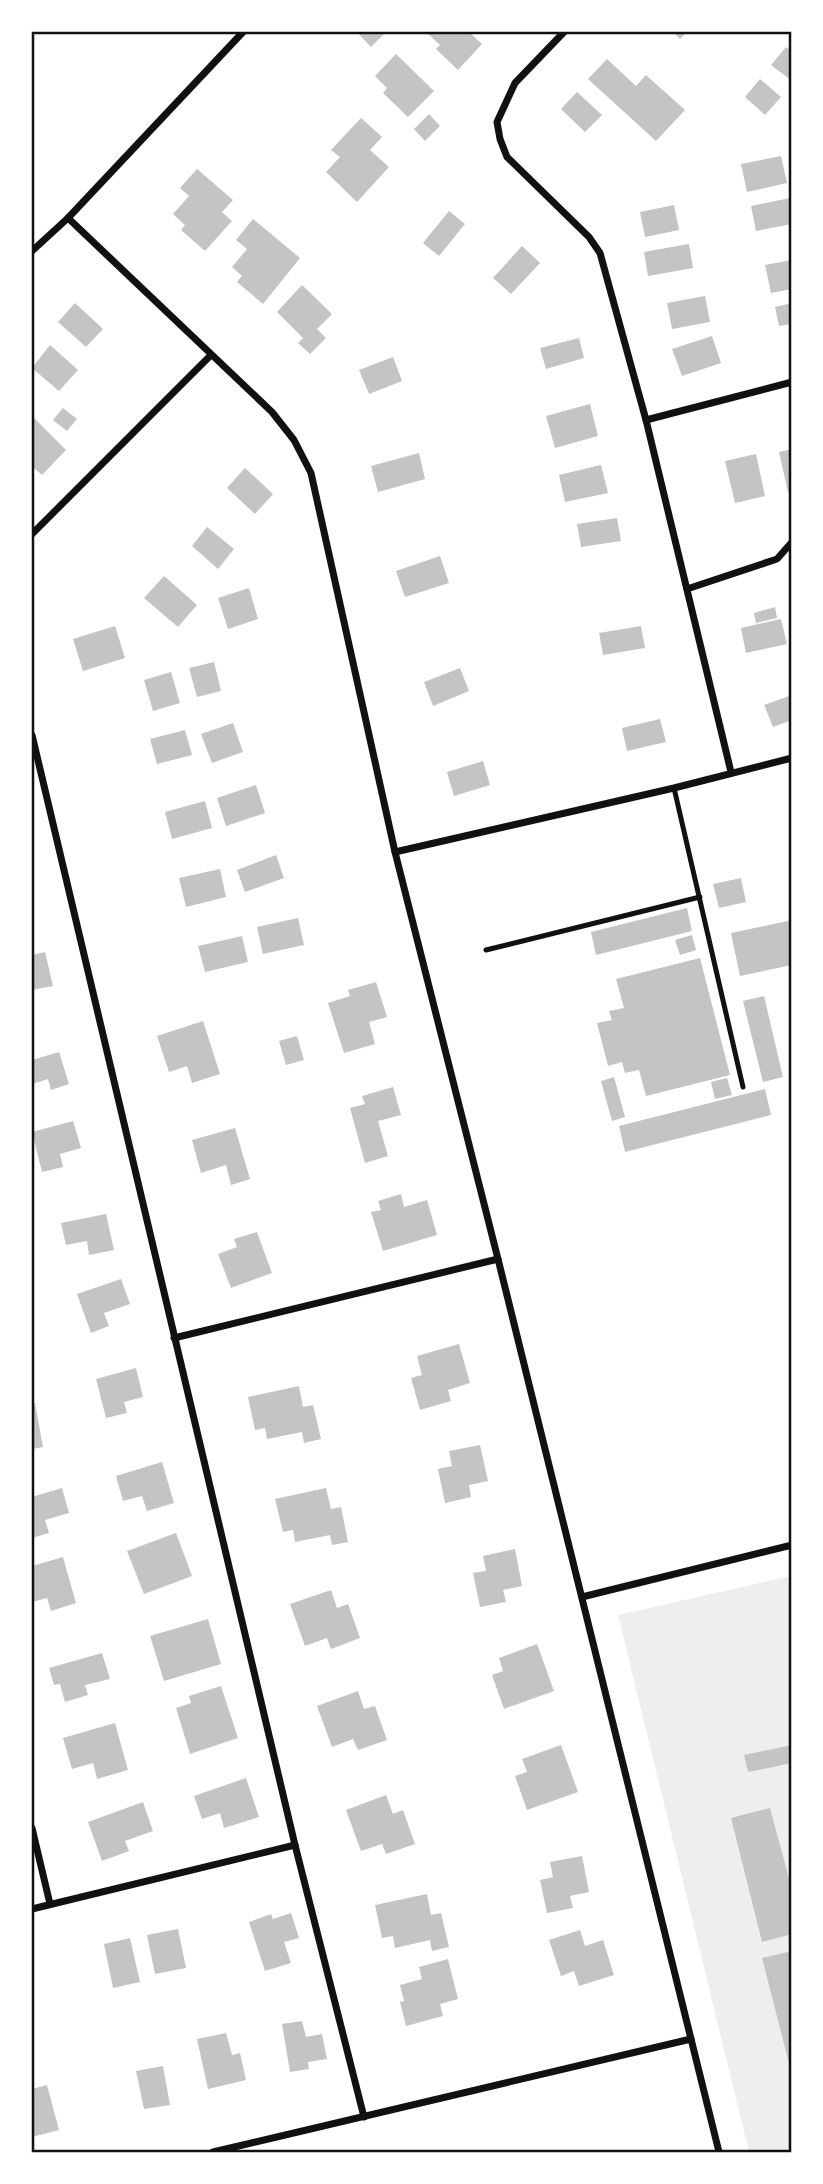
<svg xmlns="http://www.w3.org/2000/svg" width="823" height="2184" font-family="Poppins,sans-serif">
	<rect width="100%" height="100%" fill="#fff"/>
	<!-- green -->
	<path fill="#eee" d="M791,1576V2152H749L618,1615Z"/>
	<!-- building -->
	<g fill="#c4c4c4">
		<path d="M357,32H383L385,33L371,47Z"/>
		<path d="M426,32H469L482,44L458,70L436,49L440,45Z"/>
		<path d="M673,32H687L680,39Z"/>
		<path d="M786,47L792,52V81L771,65Z"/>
		<path d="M396,54L434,91L408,117L383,93L387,88L375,76Z"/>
		<path d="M607,59L636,86L646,75L685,110L656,141L588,79Z"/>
		<path d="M760,79L781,97L765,115L745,97Z"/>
		<path d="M577,92L602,115L585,132L561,109Z"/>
		<path d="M429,114L440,126L425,141L414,129Z"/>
		<path d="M361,118L382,137L370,150L389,167L357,202L326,172L340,157L331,150Z"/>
		<path d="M781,156L787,183L747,192L741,164Z"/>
		<path d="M197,169L233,200L222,212L232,221L205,251L181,230L185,225L173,214L189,196L180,188Z"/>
		<path d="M790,198L792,224L756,231L751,206Z"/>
		<path d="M674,205L679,230L645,237L640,212Z"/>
		<path d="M449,211L465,224L439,256L423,243Z"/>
		<path d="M253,219L300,258L263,304L237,282L242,276L232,267L247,249L236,240Z"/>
		<path d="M689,244L693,268L648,276L644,252Z"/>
		<path d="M522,246L540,263L511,294L493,278Z"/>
		<path d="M792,260V289L771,293L765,265Z"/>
		<path d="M302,285L332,314L317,329L326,338L310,354L298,343L303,338L277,312Z"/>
		<path d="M705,296L710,322L672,329L667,303Z"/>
		<path d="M75,303L103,329L86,347L58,322Z"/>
		<path d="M792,303V324L779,326L775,307Z"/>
		<path d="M712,336L721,363L682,376L672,349Z"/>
		<path d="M579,338L584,358L546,369L540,348Z"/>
		<path d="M50,345L78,370L59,391L32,368Z"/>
		<path d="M393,357L402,381L369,394L359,370Z"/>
		<path d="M590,404L598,436L555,448L546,416Z"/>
		<path d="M63,408L77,419L67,431L53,420Z"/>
		<path d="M32,416L66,450L42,475L34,468L32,471Z"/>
		<path d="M792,449V492H788L779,452Z"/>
		<path d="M419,453L425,479L378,492L371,466Z"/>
		<path d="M756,454L765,496L735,503L725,461Z"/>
		<path d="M601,465L608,493L565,502L559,475Z"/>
		<path d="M245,468L273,494L255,514L227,488Z"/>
		<path d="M617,518L621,541L581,547L577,524Z"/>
		<path d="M207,527L234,549L218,569L192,546Z"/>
		<path d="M440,556L449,583L405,597L396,571Z"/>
		<path d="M164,576L197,605L178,627L144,598Z"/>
		<path d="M249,588L258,619L228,629L218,598Z"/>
		<path d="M775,607L777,618L756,623L754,613Z"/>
		<path d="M781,619L787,644L746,653L741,628Z"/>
		<path d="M115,626L125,658L83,671L73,639Z"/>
		<path d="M641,626L645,648L603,655L599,633Z"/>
		<path d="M214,662L221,691L197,697L189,668Z"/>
		<path d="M460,668L469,691L433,706L424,682Z"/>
		<path d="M171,672L180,703L153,711L144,680Z"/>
		<path d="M792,695V720L773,727L764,705Z"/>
		<path d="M660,719L666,742L627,751L622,728Z"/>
		<path d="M233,723L243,752L212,763L201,734Z"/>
		<path d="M185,730L192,755L157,764L150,739Z"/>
		<path d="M483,761L490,785L454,796L447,772Z"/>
		<path d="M256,785L265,813L226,826L217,798Z"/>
		<path d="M205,801L212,828L172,839L165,812Z"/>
		<path d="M276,855L284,878L245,892L237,870Z"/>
		<path d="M220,869L226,897L186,907L179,878Z"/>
		<path d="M741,878L746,902L719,908L713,884Z"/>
		<path d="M687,908L692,931L596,955L591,932Z"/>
		<path d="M298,918L304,945L263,954L257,927Z"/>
		<path d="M792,920V965L740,976L731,933Z"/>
		<path d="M692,935L696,950L680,955L675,940Z"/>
		<path d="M242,936L248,962L205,972L198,946Z"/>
		<path d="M45,952L53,986L32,990V955Z"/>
		<path d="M700,958L730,1075L646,1096L639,1070L625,1073L622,1062L608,1066L597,1023L612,1020L609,1011L624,1008L616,979Z"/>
		<path d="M376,982L387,1017L369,1022L375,1044L344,1053L328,1003L350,996L348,990Z"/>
		<path d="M764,996L783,1077L763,1082L743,1001Z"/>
		<path d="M203,1021L220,1074L192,1083L187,1066L169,1072L157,1036Z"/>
		<path d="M297,1036L304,1060L286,1065L279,1041Z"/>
		<path d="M59,1052L69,1084L51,1090L48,1079L32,1084V1060Z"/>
		<path d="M614,1077L625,1117L612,1121L601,1081Z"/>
		<path d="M727,1078L732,1095L715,1099L711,1082Z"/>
		<path d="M393,1087L401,1115L378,1121L388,1156L365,1163L350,1108L365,1104L362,1096Z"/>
		<path d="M765,1089L771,1115L625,1152L619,1126Z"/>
		<path d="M73,1121L81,1148L60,1154L63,1167L42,1172L32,1132Z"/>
		<path d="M235,1128L250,1179L231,1185L226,1165L201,1173L192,1140Z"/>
		<path d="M401,1194L404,1207L427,1200L437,1235L383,1251L371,1212L381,1210L378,1201Z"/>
		<path d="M106,1214L114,1250L89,1255L87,1241L66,1245L61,1223Z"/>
		<path d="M257,1232L272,1273L231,1288L218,1254L237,1247L234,1239Z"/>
		<path d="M121,1279L130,1304L104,1313L109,1326L91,1333L77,1294Z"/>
		<path d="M459,1344L470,1383L448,1390L451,1401L420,1410L411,1378L422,1375L417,1356Z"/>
		<path d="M136,1368L143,1397L124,1402L127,1413L106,1418L96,1379Z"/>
		<path d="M299,1386L303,1407L313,1405L321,1439L304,1443L302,1432L267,1439L265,1428L255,1430L248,1397Z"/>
		<path d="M32,1403H35L43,1447L32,1449Z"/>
		<path d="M480,1445L488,1481L469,1485L471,1497L445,1503L438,1469L452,1466L449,1451Z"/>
		<path d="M162,1462L174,1503L147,1511L142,1496L123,1501L116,1476Z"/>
		<path d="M62,1488L69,1513L45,1520L49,1533L32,1538V1497Z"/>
		<path d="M326,1488L331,1509L341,1507L348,1542L332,1545L330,1535L295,1542L293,1530L283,1532L275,1499Z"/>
		<path d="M176,1533L192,1576L144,1594L127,1551Z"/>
		<path d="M515,1549L522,1586L503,1590L506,1602L480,1607L473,1573L486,1571L483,1556Z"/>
		<path d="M63,1557L76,1603L51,1611L47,1598L32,1602V1566Z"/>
		<path d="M331,1590L337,1608L348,1604L360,1638L331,1649L327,1638L305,1646L290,1604Z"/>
		<path d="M208,1619L221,1664L164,1681L150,1636Z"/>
		<path d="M537,1644L554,1691L504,1709L492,1675L503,1671L499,1658Z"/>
		<path d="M102,1653L110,1679L85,1685L88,1695L65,1702L60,1684L54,1685L49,1668Z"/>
		<path d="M221,1686L238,1738L190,1754L176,1708L191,1703L189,1696Z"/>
		<path d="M358,1691L364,1709L375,1706L387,1740L358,1750L353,1739L332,1747L317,1706Z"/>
		<path d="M115,1723L128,1770L97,1779L93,1763L72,1769L63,1738Z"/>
		<path d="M561,1745L578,1792L527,1810L515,1776L527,1772L522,1759Z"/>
		<path d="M792,1745V1763L748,1772L744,1755Z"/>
		<path d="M246,1778L259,1817L224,1828L220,1813L202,1819L194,1796Z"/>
		<path d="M386,1795L393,1814L403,1810L415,1844L386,1854L382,1844L361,1851L346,1810Z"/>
		<path d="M143,1802L153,1831L125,1841L129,1851L102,1861L88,1822Z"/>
		<path d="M770,1808L792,1890V1934L762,1942L731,1818Z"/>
		<path d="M582,1856L589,1892L570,1896L573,1908L547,1913L540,1880L553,1877L550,1862Z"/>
		<path d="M427,1894L431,1915L441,1913L449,1947L432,1951L430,1940L395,1948L393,1936L382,1938L375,1905Z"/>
		<path d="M291,1913L299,1938L284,1942L291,1963L265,1971L249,1922L271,1914L273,1919Z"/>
		<path d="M178,1929L186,1968L155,1974L147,1935Z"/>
		<path d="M580,1930L585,1946L603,1940L614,1975L579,1986L574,1971L561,1976L549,1940Z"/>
		<path d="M130,1938L140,1982L113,1988L104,1944Z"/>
		<path d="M792,1951V2071H791L762,1958Z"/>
		<path d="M448,1959L458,1999L440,2004L443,2016L406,2026L400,2002L404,2001L400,1985L422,1979L419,1967Z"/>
		<path d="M302,2021L306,2037L322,2034L327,2059L308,2062L309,2069L290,2072L282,2024Z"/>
		<path d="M226,2033L232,2055L240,2053L246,2080L208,2089L197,2039Z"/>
		<path d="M163,2066L170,2105L144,2109L136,2071Z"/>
		<path d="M47,2085L59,2130L32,2137V2089Z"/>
	</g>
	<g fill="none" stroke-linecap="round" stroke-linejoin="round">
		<!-- service -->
		<g stroke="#111" stroke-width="5">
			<path d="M674,788L743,1087"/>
			<path d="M486,950L700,897"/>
		</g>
		<!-- minor -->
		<g stroke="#111" stroke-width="7">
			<path d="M564,32L515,83L497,122L500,139L507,157L589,237L600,253L646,420L731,772"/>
			<path d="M68,218L272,412L294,440L311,473L395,852L498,1259L719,2152"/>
			<path d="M32,251L68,218L243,32"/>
			<path d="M646,420L792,382"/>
			<path d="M32,534L211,355"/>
			<path d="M687,589L777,559L792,542"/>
			<path d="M32,735L295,1845L364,2117"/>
			<path d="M395,852L674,788L792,758"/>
			<path d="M174,1338L498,1259"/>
			<path d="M582,1597L792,1545"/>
			<path d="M32,1828L50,1904"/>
			<path d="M32,1909L295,1845"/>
			<path d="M213,2152L691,2039"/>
		</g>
	</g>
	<!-- border -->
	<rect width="823" height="2184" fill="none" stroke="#ffffff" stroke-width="66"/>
	<rect x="33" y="33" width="757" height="2118" fill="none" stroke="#111" stroke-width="2.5"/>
</svg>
